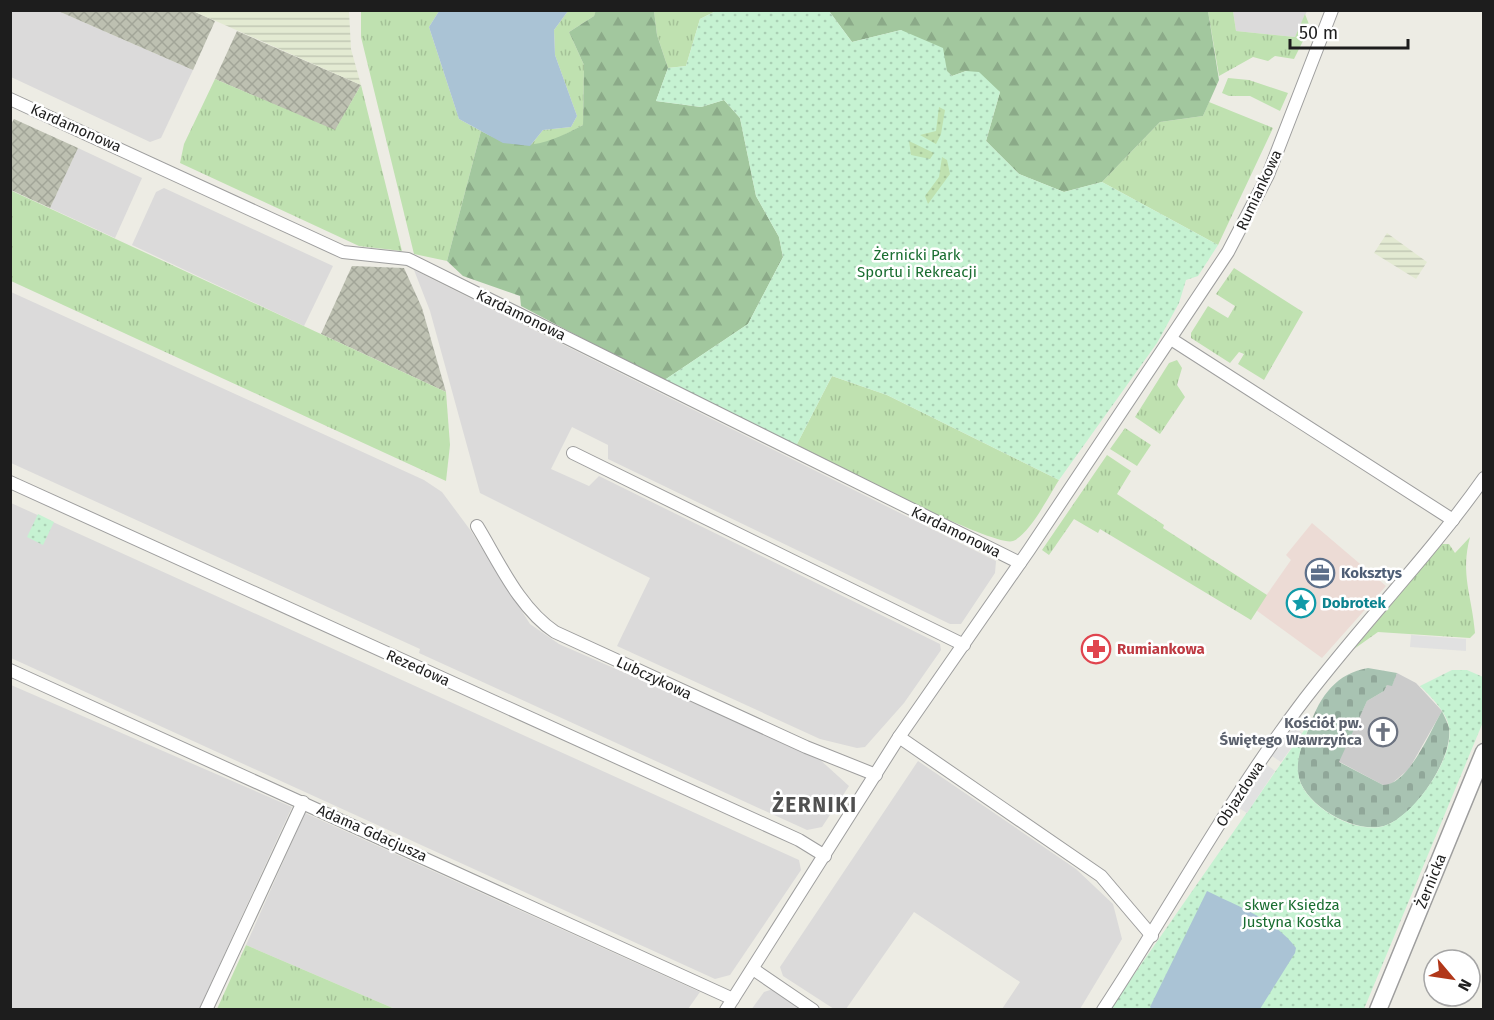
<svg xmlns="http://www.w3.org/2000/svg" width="1494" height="1020" font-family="'Fira Sans',sans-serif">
	<defs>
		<pattern id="construction-cross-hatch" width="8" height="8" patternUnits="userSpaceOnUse" patternTransform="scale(1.5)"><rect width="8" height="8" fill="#bdc0b1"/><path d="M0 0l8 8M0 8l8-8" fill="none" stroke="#a2a598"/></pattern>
		<pattern id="farmland-rules" width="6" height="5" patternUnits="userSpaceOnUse" patternTransform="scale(1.5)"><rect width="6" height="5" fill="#e3ead2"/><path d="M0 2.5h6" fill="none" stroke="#c2c8b4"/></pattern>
		<pattern id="grass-tufts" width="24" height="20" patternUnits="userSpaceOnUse" patternTransform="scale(1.5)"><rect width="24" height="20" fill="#bfe1b0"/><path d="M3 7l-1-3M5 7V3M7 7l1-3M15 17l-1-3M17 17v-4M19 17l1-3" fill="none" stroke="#a4c197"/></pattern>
		<pattern id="forest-firs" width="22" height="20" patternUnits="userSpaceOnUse" patternTransform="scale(1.5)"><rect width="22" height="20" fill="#a2c79e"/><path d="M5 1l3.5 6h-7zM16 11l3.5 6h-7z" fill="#8baa88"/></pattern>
		<pattern id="cemetery-stones" width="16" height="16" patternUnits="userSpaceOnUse" patternTransform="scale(1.5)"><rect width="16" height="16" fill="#a8c3b2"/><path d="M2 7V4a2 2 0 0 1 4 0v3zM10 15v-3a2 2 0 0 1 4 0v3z" fill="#90a799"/></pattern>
		<pattern id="park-dots" width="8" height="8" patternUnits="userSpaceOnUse" patternTransform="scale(1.5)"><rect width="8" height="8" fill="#c6f2d2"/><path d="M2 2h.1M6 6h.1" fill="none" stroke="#aacfb4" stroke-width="1.8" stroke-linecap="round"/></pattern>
		<pattern id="garden-dots" width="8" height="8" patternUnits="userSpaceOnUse" patternTransform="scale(1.5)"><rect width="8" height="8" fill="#bfe1b0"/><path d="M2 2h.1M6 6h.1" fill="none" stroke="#a4c197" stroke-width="1.8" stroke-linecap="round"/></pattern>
	</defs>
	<rect width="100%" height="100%" fill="#edece4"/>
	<!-- residential -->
	<g fill="#dbdada">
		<path d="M11,10L58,11L193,70L161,138L150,142L11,77Z"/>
		<path d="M1233,11H1307L1295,37L1236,31Z"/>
		<path d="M78,148L142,178L115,238L50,208Z"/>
		<path d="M164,188L333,266L304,326L132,245L156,192Z"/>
		<path d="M414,270L996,561L995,573L961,624H950L608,459V445L572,427L551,469L589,486L599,476L940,644L941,650L904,703L865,747L857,748L820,739L617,646L650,578L480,493L430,311Z"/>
		<path d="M11,292L424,480L442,492L471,531L530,624L559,644L817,757L849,786L822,827L807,830L419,653L420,649L11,463Z"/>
		<path d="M11,503L799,860L801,870L730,975L715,979L11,658Z"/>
		<path d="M11,685L292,807L199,1009H11Z"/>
		<path d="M918,761L1076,869L1113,904L1122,939L1080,1009H1002L1020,982L914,912L846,1009H834L783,976L780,967Z"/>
		<path d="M305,813L700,992L688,1009H395L246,945Z"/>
		<path d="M773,989L804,1010H751L764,992Z"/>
	</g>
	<!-- commercial -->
	<path fill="#ecdbd5" d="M1312,523L1386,586L1322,658L1256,610L1291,560L1286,555Z"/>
	<!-- religious -->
	<path fill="#cbcbcb" d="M1397,673L1416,683L1442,711L1409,769L1390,785H1383L1338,761L1367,701L1384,691L1387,685H1392Z"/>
	<!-- construction -->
	<g fill="url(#construction-cross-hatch)">
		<path d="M58,11H193L215,21L193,70Z"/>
		<path d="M237,31L361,85L335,131L215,79Z"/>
		<path d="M14,119L78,148L50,208L11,190L10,126Z"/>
		<path d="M352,266L404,268L422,308L446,392L321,334Z"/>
	</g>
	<!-- farmland -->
	<g fill="url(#farmland-rules)">
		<path d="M193,11H349L351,49L361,85Z"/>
		<path d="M1387,233L1427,262L1416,279L1374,253Z"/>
	</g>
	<!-- grass -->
	<g fill="url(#grass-tufts)">
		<path d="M361,11H439L429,27L459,119L481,131L447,261L414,254L361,37Z"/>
		<path d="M568,11H596L594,16L569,32L584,65L583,125L553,141L530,146L543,130L571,127L577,116L555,55L554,30Z"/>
		<path d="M654,11H716L700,19L686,66L668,68L657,35Z"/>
		<path d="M1208,11H1233L1236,31L1295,37L1305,14L1310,27L1294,59L1275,56L1268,61L1253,57L1219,76Z"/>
		<path d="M1228,78L1249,80L1288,93L1280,111L1250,96H1229L1222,93Z"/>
		<path d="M215,79L335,130L361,85L402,251L359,246L180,163L184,144Z"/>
		<path d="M1209,102L1273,128L1218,245L1102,182L1160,122L1203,116Z"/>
		<path d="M10,190L446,392L450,445L446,481L11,281Z"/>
		<path d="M1234,268L1303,312L1264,380L1238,364L1244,354L1239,352L1230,363L1191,338V333L1208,306L1228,318L1235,306L1216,294Z"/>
		<path d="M1177,360L1182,368L1177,385L1185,397L1160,434L1135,417L1169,363Z"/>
		<path d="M832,376L887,395L1059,480C1048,497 1030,534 1013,541C994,548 825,460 796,446Z"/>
		<path d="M1125,428L1151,445L1137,466L1110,449Z"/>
		<path d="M1107,455L1131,471L1117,494L1164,525L1163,528L1267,595L1251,620L1100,529L1098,533L1074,519L1049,555L1042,550Z"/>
		<path d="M1470,537C1460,574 1472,596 1475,633L1470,638L1378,632L1354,649L1442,544H1449L1455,553Z"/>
		<path d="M246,945L395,1009H217Z"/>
	</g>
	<!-- forest -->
	<g fill="url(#forest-firs)">
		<path d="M596,10L654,11L657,35L668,68L656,101L701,107L724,100L740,118L756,196L779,237L783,257L748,324L663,381L521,306L520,296L463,276L447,261L481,131C523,153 543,146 583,125L584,65L569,32L594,16Z"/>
		<path d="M829,11H1208L1219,80L1203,116L1160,122L1102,182L1064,192L1019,174L986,141L1000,92L966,71L952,76L901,30L852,42Z"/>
	</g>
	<!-- cemetery -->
	<path fill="url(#cemetery-stones)" d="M1368,668L1397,673L1392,686L1387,685L1384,691L1367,701L1339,762L1383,785C1409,785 1430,731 1442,711C1444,716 1448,723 1449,728C1453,759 1414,817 1384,826C1354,834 1303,805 1298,774C1295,758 1305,739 1310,725C1320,696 1337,673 1368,668Z"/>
	<!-- park -->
	<g fill="url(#park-dots)">
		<path d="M716,11H829L852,42L901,30L943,48L947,71L952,76L966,71L979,72L1000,92L986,141L1019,174L1064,192L1102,182L1218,245L1198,276L1186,280L1179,303L1157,343L1059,480L887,395L832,376L796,446L663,381L748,324L783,257L779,237L756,196L740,118L724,100L701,107L656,101L668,68L686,66L700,19Z"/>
		<path d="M38,514L54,522L43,545L27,537Z"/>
		<path d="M1452,670H1467L1483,677V722L1364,1009H1110L1312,719C1306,735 1296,755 1298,773C1301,804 1354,835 1384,826C1413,817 1455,758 1449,727C1446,711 1431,697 1420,686Z"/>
	</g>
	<!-- garden -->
	<g fill="url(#garden-dots)">
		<path d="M939,107L945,110L941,134L936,144L920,135L936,131Z"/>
		<path d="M909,141L934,153L930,159L911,155Z"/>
		<path d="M942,157L947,160L950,174L928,204L925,196L939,177Z"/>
	</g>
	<!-- parking -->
	<g fill="#e1e1e1">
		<path d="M1411,635L1466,639V651L1410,647Z"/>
		<path d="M1294,726L1302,733L1281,762L1272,756Z"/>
		<path d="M1266,764L1275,771L1247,813L1237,807Z"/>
	</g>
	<!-- water -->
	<g fill="#aac3d5">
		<path d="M439,11H568L554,30L555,55L577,116L571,127L543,130L530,146L503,143L459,119L429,27Z"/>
		<path d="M1207,891C1237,906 1276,920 1296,948L1295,953L1260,1009H1152L1150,1007Z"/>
	</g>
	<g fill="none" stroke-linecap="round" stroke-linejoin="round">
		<!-- minor casing -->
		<g stroke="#9e9e9e" stroke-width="14">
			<g id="minor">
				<path d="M10,99L343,252L408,259L1020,563"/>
				<path d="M1171,339L1453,520"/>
				<path d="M573,453L964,645"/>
				<path d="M10,482L799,840L825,856"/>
				<path d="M477,526C499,562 519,608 555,632L806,747L876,775"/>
				<path d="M10,670L733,999"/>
				<path d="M899,737L1101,876L1152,936"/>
				<path d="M753,969L813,1010"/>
				<path d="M206,1010L303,802"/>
				<path d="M726,1010L899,737L1029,550L1228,252L1268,175L1332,10"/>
				<path d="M1103,1010C1169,910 1226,804 1298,708C1357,629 1427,559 1484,478"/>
			</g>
		</g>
		<!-- tertiary casing -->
		<g stroke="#9e9e9e" stroke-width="19">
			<path id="tertiary" d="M1378,1010L1484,752"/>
		</g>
		<!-- minor -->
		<use href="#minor" stroke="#fff" stroke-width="12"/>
		<!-- tertiary -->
		<use href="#tertiary" stroke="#fff" stroke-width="16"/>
	</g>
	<!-- icons -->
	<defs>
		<g id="office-ring" transform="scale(1.5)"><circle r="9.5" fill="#fff" stroke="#5c6f8a" stroke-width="1.5"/><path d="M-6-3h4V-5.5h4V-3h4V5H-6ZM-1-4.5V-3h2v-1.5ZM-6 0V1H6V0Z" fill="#5c6f8a"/></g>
		<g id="sight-ring" transform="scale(1.5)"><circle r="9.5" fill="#fff" stroke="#0f9aa8" stroke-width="1.5"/><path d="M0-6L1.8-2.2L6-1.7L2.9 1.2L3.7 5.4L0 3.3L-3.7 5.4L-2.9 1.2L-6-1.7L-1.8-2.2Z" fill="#0f9aa8"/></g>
		<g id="pharmacy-ring" transform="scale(1.5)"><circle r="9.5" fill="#fff" stroke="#e0444e" stroke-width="1.5"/><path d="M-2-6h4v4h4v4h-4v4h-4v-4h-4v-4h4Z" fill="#e0444e"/></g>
		<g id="church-ring" transform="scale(1.5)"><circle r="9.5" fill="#fff" stroke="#6b7280" stroke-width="1.5"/><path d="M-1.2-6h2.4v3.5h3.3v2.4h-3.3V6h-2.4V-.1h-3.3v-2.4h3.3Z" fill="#6b7280"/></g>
	</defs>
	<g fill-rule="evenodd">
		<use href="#office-ring" x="1320" y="573"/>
		<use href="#sight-ring" x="1301" y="603"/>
		<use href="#pharmacy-ring" x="1096" y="649"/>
		<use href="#church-ring" x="1383" y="732"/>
	</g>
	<g text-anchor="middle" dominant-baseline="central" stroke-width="5" stroke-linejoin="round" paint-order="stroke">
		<!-- street labels -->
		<g font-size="15" fill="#1d1d1d" stroke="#fff">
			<text transform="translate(76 128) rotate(24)">Kardamonowa</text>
			<text transform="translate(1259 190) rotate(-65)">Rumiankowa</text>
			<text transform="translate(521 315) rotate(26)">Kardamonowa</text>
			<text transform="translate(956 532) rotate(26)">Kardamonowa</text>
			<text transform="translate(418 668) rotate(24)">Rezedowa</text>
			<text transform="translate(654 678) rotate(25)">Lubczykowa</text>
			<text transform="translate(1240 794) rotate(-57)">Objazdowa</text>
			<text transform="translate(372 833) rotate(24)">Adama Gdacjusza</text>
			<text transform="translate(1431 881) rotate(-68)">Żernicka</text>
		</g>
		<!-- park labels -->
		<g font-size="15" fill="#196d30" stroke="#fff">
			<text x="917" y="255">Żernicki Park<tspan x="917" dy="17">Sportu i Rekreacji</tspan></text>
			<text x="1292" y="905">skwer Księdza<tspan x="1292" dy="17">Justyna Kostka</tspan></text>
		</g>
		<!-- service labels -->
		<g font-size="15" font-weight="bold" fill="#4e5e75" stroke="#fff" text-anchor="start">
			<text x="1341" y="573">Koksztys</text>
		</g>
		<!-- culture labels -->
		<g font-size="15" font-weight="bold" fill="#0d838f" stroke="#fff" text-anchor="start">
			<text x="1322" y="603">Dobrotek</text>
		</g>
		<!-- health labels -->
		<g font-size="15" font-weight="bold" fill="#be3a42" stroke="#fff" text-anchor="start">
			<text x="1117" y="649">Rumiankowa</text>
		</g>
		<!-- worship labels -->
		<g font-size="15" font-weight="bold" fill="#5b616d" stroke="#fff" text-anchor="end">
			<text x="1362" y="723">Kościół pw.<tspan x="1362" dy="17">Świętego Wawrzyńca</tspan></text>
		</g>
		<!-- district labels -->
		<g font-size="21" font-weight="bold" letter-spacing="1.5" fill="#505050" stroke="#fff">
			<text x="815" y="805">ŻERNIKI</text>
		</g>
	</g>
	<!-- border -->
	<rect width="1494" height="1020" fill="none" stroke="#1d1d1d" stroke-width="24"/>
	<!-- north arrow -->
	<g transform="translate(1452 978) rotate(119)"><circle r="28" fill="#ffffff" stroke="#a5a5a5" stroke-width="1.5"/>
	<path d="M0-4.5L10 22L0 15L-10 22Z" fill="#b13719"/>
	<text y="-9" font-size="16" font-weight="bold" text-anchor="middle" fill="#1d1d1d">N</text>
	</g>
	<!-- scale -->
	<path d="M1290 39v9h118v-9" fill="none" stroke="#1d1d1d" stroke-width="3"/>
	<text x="1299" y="39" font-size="18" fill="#1d1d1d" stroke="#ffffff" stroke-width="4.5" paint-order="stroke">50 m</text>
</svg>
